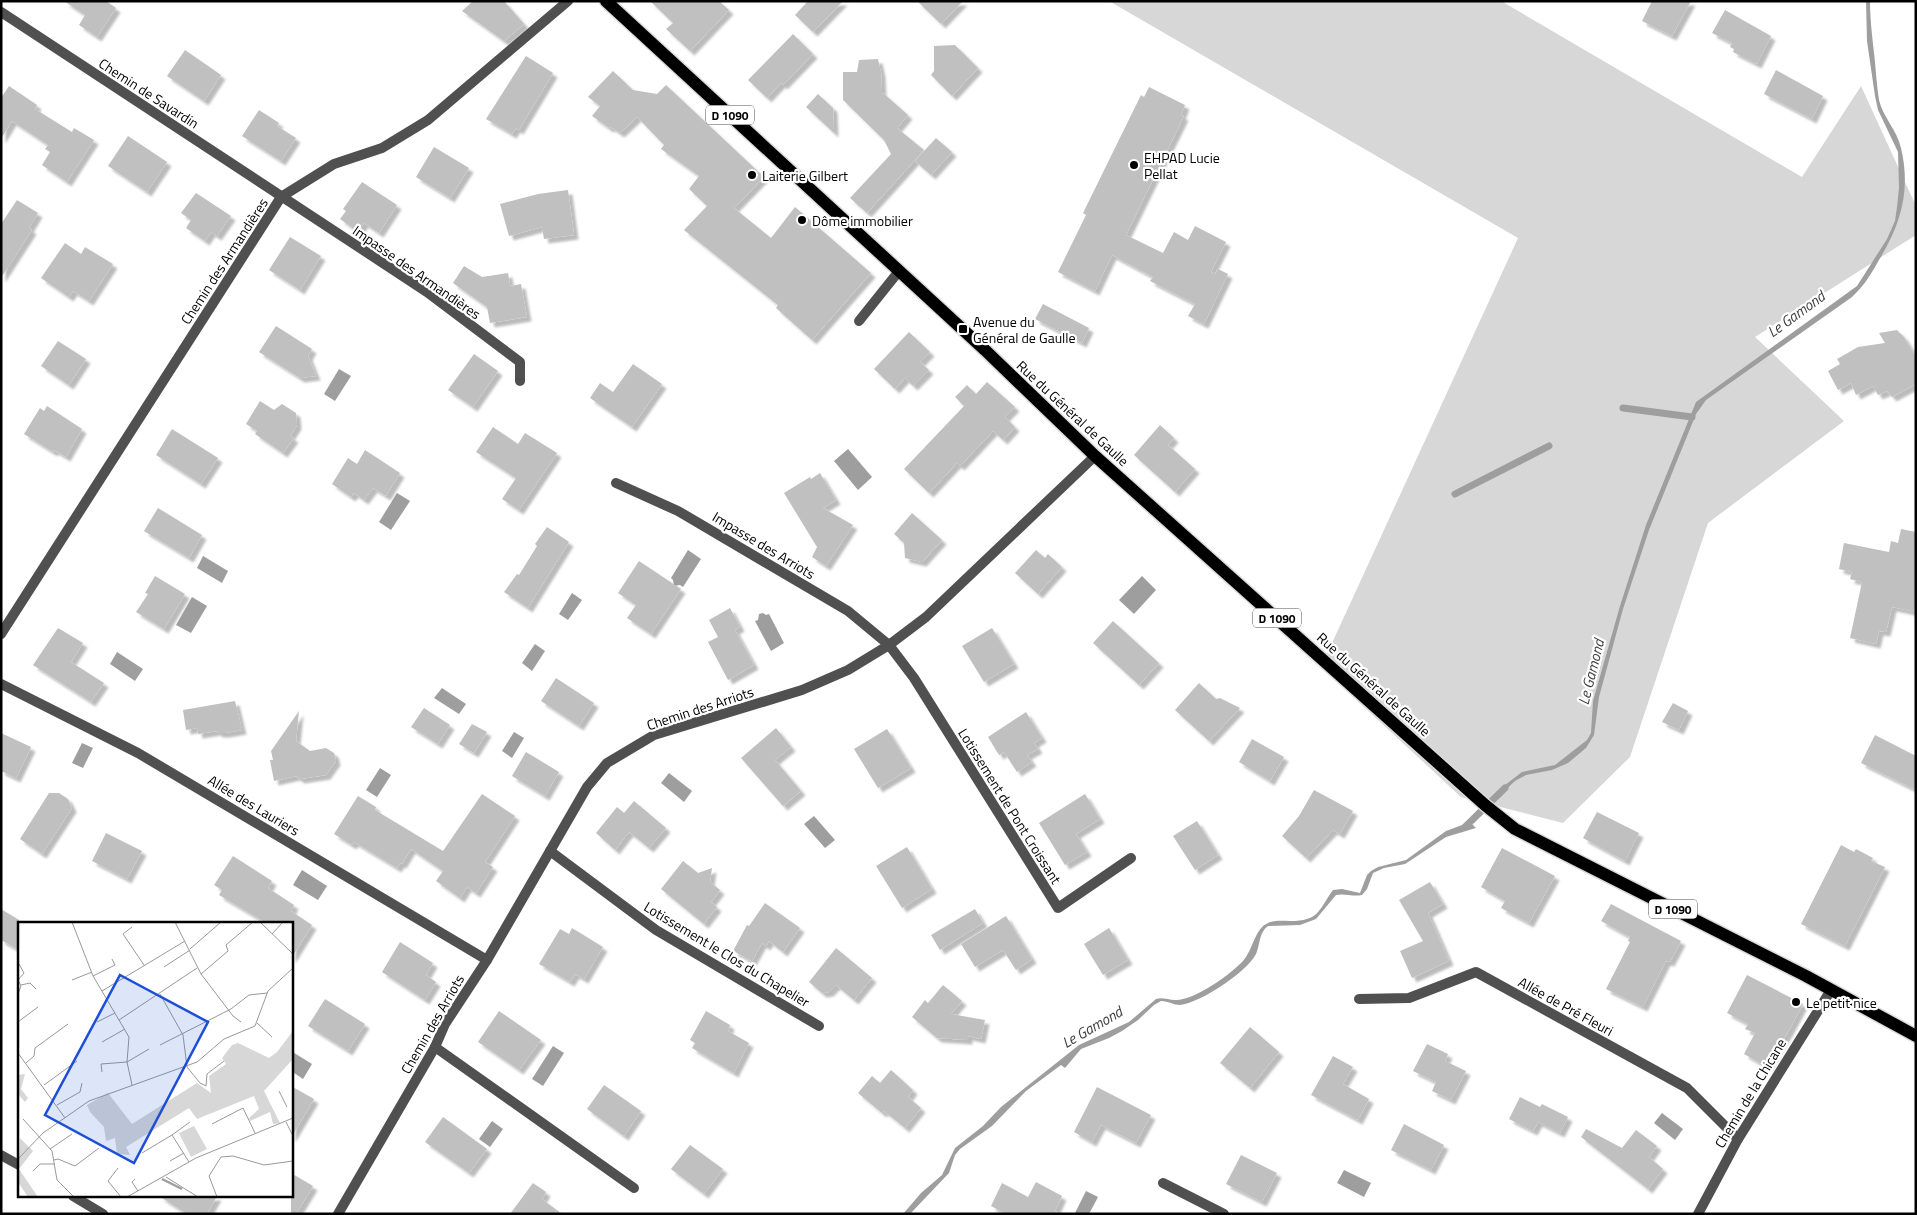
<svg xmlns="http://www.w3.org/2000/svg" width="1917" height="1215" font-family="'Titillium Web',sans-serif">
	<defs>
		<filter id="shadow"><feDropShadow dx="4.5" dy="4.5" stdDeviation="1" flood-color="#0004"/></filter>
	</defs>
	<rect width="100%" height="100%" fill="#fff"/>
	<!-- green -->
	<path fill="#d7d7d7" d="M1109,1H1501L1802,177L1861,86L1916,206V235L1755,337L1844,421L1708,523L1630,757L1563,823L1461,797L1321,667L1518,238Z"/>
	<!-- water -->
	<g fill="#9e9e9e">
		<path d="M1866,1H1870C1870,22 1873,42 1875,62C1876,74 1877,87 1879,100C1883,117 1897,130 1901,148C1911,190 1901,224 1879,260C1871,274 1864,286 1852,297L1706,400L1696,414L1649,530L1623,609L1599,697L1594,735L1586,748L1568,763L1552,770L1526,775L1515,781L1501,794L1496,792L1522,772L1555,765L1587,740L1591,733L1593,701L1620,606L1646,525L1696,402L1857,286L1887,239L1895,221L1897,207L1899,188L1898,152L1878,110L1875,96L1867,41Z"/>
		<path d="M339,369L351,376L335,401L324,394Z"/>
		<path d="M848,449L872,477L858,490L834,461Z"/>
		<path d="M397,493L410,501L391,530L379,522Z"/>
		<path d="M688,550L701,559L683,587L680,585L674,586L673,580L671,578Z"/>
		<path d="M203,556L228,571L222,583L197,568Z"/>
		<path d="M1142,576L1156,590L1134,614L1119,600Z"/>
		<path d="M572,593L582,600L568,620L559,614Z"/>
		<path d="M192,597L207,606L191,633L176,625Z"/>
		<path d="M763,613L766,615L769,614L784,643L771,651L755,621L758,620L759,614Z"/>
		<path d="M535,644L545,651L532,671L522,663Z"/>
		<path d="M117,652L143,669L135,681L110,664Z"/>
		<path d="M442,688L466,704L459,714L434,698Z"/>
		<path d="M514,732L524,738L512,758L502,751Z"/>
		<path d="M82,743L93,748L83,768L72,763Z"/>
		<path d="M380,768L391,775L377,797L366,790Z"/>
		<path d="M669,773L692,791L684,802L661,783Z"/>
		<path d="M814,816L835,840L825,848L804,824Z"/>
		<path d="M1470,822L1476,828L1446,837L1405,864L1384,868L1373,873L1367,889L1362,895C1352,897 1345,893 1336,895L1316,919L1300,925L1268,926C1259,932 1260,945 1256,954C1247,972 1200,1003 1180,1005C1174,1005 1168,1001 1161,1001L1154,1005L1138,1020L1122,1031L1109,1038L1081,1049L1065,1068L1061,1065L1026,1091L992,1126L960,1149L955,1155L949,1173L910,1214H903L921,1193L942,1175L955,1148L983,1126L1001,1107L1079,1045L1129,1022L1156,999C1163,997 1168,1000 1175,1000C1194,1001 1231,974 1243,961C1253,950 1255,928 1268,923C1274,920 1283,921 1290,921C1319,921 1318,911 1333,890L1342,889L1360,893L1367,875L1371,871L1378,867L1406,860L1446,831Z"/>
		<path d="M302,870L327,886L318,900L293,885Z"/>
		<path d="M553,1046L564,1053L543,1086L532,1079Z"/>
		<path d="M291,1051L312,1064L303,1079L291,1071Z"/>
		<path d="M1662,1113L1683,1129L1675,1140L1654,1123Z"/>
		<path d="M492,1121L503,1129L490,1147L479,1139Z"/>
		<path d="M1344,1170L1371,1183L1364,1197L1337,1183Z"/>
		<path d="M1086,1191L1098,1197L1089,1214H1077L1075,1213Z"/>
	</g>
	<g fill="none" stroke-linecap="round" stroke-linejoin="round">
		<!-- stream -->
		<g stroke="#9e9e9e" stroke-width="7">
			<path d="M1623,408L1692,417"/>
			<path d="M1455,494L1549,446"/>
			<path d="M1465,827L1505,788"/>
		</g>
	</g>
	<!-- building -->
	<g fill="#c0c0c0" filter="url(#shadow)">
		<path d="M64,1H106L116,8L97,37L79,25L85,15Z"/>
		<path d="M473,1H504L524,24L504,41L462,11Z"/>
		<path d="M650,1H719L729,10L690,51L666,29L673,23Z"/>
		<path d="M808,1H843L813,32L795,15Z"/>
		<path d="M917,1H963L941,24Z"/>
		<path d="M1652,1H1691L1672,36L1642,21Z"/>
		<path d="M1725,10L1771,36L1757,64L1733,52L1734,49L1730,47L1732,43L1712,33Z"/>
		<path d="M793,34L813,54L783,85L781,83L767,98L748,80Z"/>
		<path d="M955,45L978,68L952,96L931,75L934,71V46Z"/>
		<path d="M185,50L221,75L204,101L167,76Z"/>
		<path d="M526,56L553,73L519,130L516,128L512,134L486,119Z"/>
		<path d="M878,59L881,73L882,92L908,115L897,128L924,150L867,213L850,198L891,154L884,140L843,100V72H857L859,60Z"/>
		<path d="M1776,70L1823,96L1812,119L1764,94Z"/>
		<path d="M613,71L633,90L657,94L666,85L764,177L734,208L771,238L795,207L871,273L812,340L776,308L778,305L684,230L707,206L689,189L699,176L661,149L664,145L637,117L620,133L611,127L609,128L592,116L600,106L588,97Z"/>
		<path d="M9,86L37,105L35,109L72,132L74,128L94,140L67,182L42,165L50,152L45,149L48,145L12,121L1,139V98Z"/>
		<path d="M1149,87L1185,105L1181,115L1184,116L1126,235L1163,253L1174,232L1188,240L1195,226L1226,242L1211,272L1215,274L1218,269L1228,274L1204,324L1188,316L1195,304L1150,281L1153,277L1112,255L1095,291L1058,272L1086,215L1083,213L1141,95L1144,97Z"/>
		<path d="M818,94L833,108L834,133L806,107Z"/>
		<path d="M259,110L279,123L277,126L296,138L281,161L242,136Z"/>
		<path d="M128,136L167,162L147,192L108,166Z"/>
		<path d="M936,138L952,152L931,175L915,161Z"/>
		<path d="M434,147L469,168L450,198L416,177Z"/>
		<path d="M362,182L397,205L379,233L364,223L358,232L340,219L346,211L343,209Z"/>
		<path d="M568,190L574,235L544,239L542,227L509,236L500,204L538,194Z"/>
		<path d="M196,193L231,216L217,236L211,232L205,241L186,228L191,220L181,213Z"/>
		<path d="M17,200L38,213L29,228L32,230L1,278V224Z"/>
		<path d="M290,237L321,256L300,290L269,270Z"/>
		<path d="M65,243L81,254L85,247L113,264L89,301L73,291L69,297L41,278Z"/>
		<path d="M464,266L482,277L508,273L510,286L521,284L527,317L490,323L487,307L453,283Z"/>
		<path d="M1043,304L1089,328L1082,343L1035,319Z"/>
		<path d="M276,326L312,349L308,356L316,376L300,378L259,352Z"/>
		<path d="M1897,330L1904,337L1916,357V384L1892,397L1887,391L1878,395L1873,386L1856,395L1851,383L1838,390L1828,371L1840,364L1837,359L1858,347L1885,343L1879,333Z"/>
		<path d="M909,332L930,352L920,362L929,370L913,386L905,378L895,389L874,369Z"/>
		<path d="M58,341L86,359L69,385L41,366Z"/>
		<path d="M474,354L498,371L473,407L448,390Z"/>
		<path d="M633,364L662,384L632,427L590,398L600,383L613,392Z"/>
		<path d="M987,382L1015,407L1005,417L1015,427L1003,440L993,431L960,466L957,463L929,493L904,469L964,406L955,397L967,385L976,394Z"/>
		<path d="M260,401L274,410L282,404L296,413L297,425L290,436L294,438L283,453L255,434L257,431L246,424Z"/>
		<path d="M47,406L82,429L66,457L54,450L53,452L24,434L40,408L44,411Z"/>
		<path d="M1160,425L1174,438L1168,445L1195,469L1175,492L1134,455Z"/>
		<path d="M493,427L518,444L525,433L557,453L519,510L502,499L516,478L476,452Z"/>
		<path d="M172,429L218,458L201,484L156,455Z"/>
		<path d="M365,450L400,473L386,496L373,488L364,500L354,493L351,497L332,484L348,458L357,464Z"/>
		<path d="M820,473L836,500L823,508L853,525L826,566L812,557L817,547L784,493L810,477L811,479Z"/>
		<path d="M158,508L202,535L189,558L144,531Z"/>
		<path d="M912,513L942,540L922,562L905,558L904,543L894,534Z"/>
		<path d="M547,527L569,542L528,608L504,592L517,574L519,575L537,546L535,544Z"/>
		<path d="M1901,529L1916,532V612L1892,607L1886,632L1879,631L1876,644L1850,638L1862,582L1850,579L1852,572L1839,569L1844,543L1889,552L1891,541L1898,543Z"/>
		<path d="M1036,550L1045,558L1048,554L1062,567L1038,594L1015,573Z"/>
		<path d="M639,561L681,589L651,634L627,618L636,605L618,593Z"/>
		<path d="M155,576L185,594L164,629L136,612L148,594L145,593Z"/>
		<path d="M730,608L740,627L735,630L754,665L728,680L708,642L718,637L709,620Z"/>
		<path d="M1113,621L1159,663L1139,685L1093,643Z"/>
		<path d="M58,628L83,643L71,662L104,683L91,702L33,665Z"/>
		<path d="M992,628L1014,664L984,682L962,646Z"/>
		<path d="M556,678L594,703L579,726L541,701Z"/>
		<path d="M1199,683L1216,699L1220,698L1240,708L1209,741L1175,710Z"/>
		<path d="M235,701L242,730L225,733H218L217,731L198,734L197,728L186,730L183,710Z"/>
		<path d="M1673,703L1688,711L1679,730L1662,722Z"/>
		<path d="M424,708L450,725L438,744L411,727Z"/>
		<path d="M299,711L296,741L310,751L326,748L334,753L336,761L326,775L300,779L296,776L274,781L270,760H273L271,751Z"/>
		<path d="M1026,712L1042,738L1034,743L1038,749L1027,755L1032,762L1017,772L1004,752L999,755L988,737Z"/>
		<path d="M472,724L487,732L474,753L459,744Z"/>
		<path d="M776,728L791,747L775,760L801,791L783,806L741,758Z"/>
		<path d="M887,729L911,768L878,788L854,749Z"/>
		<path d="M1,733L31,747L16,778L1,771Z"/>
		<path d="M1875,735L1916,756V790L1861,763Z"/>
		<path d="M1252,739L1284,757L1270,781L1239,762Z"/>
		<path d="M526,752L559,772L545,796L512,776Z"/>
		<path d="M1314,790L1353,811L1340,834L1333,830L1306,858L1282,836L1299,816Z"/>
		<path d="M49,793H59L68,799L72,808L42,854L20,839Z"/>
		<path d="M482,794L515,816L485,862L493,867L476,893L467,887L460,898L436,881L443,871L411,849L402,864L400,863L397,868L354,842L352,845L334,834L358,796L376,807L375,810L443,851Z"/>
		<path d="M1085,794L1100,819L1076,834L1087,852L1065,865L1039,823Z"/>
		<path d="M634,801L666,828L649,848L629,832L615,850L596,833L617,807L624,813Z"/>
		<path d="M1597,812L1639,833L1625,861L1583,838Z"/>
		<path d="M1197,821L1218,855L1195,870L1173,836Z"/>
		<path d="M106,833L142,851L127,879L92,861Z"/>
		<path d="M1841,845L1854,852L1856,849L1873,858L1871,861L1885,867L1845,946L1801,924Z"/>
		<path d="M907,847L932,889L902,908L876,866Z"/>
		<path d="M1502,848L1555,876L1529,923L1501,908L1505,901L1481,887Z"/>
		<path d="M233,856L272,881L268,888L294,905L291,911L312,925L291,959V924H268L219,895L222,890L214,885Z"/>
		<path d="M683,861L698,873L712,868L710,882L720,890L711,902L717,907L704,924L661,889Z"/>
		<path d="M1430,882L1443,904L1428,913L1449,961L1412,978L1400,951L1423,941L1399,900Z"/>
		<path d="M765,903L800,928L783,952L769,941L766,946L762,943L752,961L733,951L747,925L749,926Z"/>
		<path d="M1611,904L1681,941L1670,962L1666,961L1643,1007L1606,989L1630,942L1628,941L1630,937L1601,921Z"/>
		<path d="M1,909L19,920V950L1,940Z"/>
		<path d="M975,909L983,923L940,950L931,935Z"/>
		<path d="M1006,916L1032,959L1016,970L1003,950L975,967L961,944Z"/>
		<path d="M572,928L603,947L584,979L575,974L570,982L539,964L560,929L569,934Z"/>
		<path d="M1109,928L1128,960L1103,975L1084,944Z"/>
		<path d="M400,942L433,963L426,975L436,982L425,1000L382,972Z"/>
		<path d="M836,948L872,978L854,1000L836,985L829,992L822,993L809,982Z"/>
		<path d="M1747,975L1803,1004L1788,1032L1767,1067L1744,1054L1755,1033L1745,1029L1748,1024L1727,1013Z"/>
		<path d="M943,985L962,1001L951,1014L985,1020L981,1039L968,1036V1040L937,1038L912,1017L925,1000L928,1003Z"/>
		<path d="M325,999L365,1024L348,1051L308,1026Z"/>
		<path d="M499,1011L541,1040L519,1070L478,1042Z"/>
		<path d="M706,1011L730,1025L728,1031L749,1043L734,1073L692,1048L695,1043L690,1040Z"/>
		<path d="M1250,1027L1279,1052L1250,1088L1220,1063Z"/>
		<path d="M1427,1044L1448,1054L1445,1061L1466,1071L1451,1100L1432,1091L1436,1082L1413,1071Z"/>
		<path d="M1333,1056L1353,1067L1343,1084L1369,1099L1358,1120L1311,1095Z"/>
		<path d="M891,1070L913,1090L908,1097L921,1108L905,1128L884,1111L882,1113L858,1093L872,1076L880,1083Z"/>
		<path d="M604,1085L641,1111L624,1136L587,1109Z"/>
		<path d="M291,1086L314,1099L291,1138Z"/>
		<path d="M1097,1087L1151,1115L1136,1143L1101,1125L1092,1142L1074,1132Z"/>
		<path d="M1520,1097L1540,1107L1542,1104L1568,1117L1560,1133L1538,1122L1533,1131L1509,1119Z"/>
		<path d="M443,1117L487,1149L469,1173L425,1142Z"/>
		<path d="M1404,1124L1444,1145L1431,1170L1391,1150Z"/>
		<path d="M1586,1129L1622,1148L1636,1130L1657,1146L1649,1157L1663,1169L1648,1189L1581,1137Z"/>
		<path d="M690,1145L723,1169L704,1194L671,1169Z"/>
		<path d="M1241,1155L1277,1173L1262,1202L1226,1184Z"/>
		<path d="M291,1173L313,1186L296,1214H291Z"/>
		<path d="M1036,1182L1062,1196L1055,1211L1060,1214H1006L991,1206L1002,1183L1028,1197Z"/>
		<path d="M533,1183L546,1192L542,1199L562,1214H510Z"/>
		<path d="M159,1196H217L207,1214H187Z"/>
	</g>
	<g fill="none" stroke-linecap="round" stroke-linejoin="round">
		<!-- primary casing -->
		<g stroke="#dbdbdb" stroke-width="15">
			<path id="primary" d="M606,1L985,350L1095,456L1485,805L1515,829L1806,976L1916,1036"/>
		</g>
		<!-- street -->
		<g stroke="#505050" stroke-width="10">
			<path d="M1,12L427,292L520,362V381"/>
			<path d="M859,321L899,271"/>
			<path d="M616,483L678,511L848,611L889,645L914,678L1058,908L1131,858"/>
			<path d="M1,634L281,197L334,164L382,148L428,120L568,1"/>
			<path d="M1,684L138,753L487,960"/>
			<path d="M550,851L656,930L819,1026"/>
			<path d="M1359,999L1409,998L1476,972L1687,1088L1738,1139"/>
			<path d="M435,1047L634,1188"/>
			<path d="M1,1155L19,1165"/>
			<path d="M1163,1183L1224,1214"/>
			<path d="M73,1196L103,1214"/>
			<path d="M338,1214L435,1047L445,1024L487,960L587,787L607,763L654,735L802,690L848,670L889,645L926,617L1095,456"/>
			<path d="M1698,1214L1738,1139L1831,990"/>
		</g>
		<!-- primary -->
		<use href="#primary" stroke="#000" stroke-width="12"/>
	</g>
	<!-- markers -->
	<g fill="#000" stroke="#fff" stroke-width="2">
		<circle cx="1134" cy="165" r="5"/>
		<circle cx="752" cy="175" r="5"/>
		<circle cx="802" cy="220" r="5"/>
		<rect x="958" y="324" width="10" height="10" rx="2.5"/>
		<circle cx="1796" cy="1002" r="5"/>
	</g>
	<g text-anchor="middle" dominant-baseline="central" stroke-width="4.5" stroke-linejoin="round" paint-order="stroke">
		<!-- shield labels -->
		<g fill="#fff" stroke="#4c4c4c" stroke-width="1">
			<rect x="706" y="105.5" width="48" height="19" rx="4"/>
			<rect x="1253" y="608.5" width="48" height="19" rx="4"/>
			<rect x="1649" y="899.5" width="48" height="19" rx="4"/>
		</g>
		<g font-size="12" font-weight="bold" fill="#000">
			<text x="730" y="115">D 1090</text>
			<text x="1277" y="618">D 1090</text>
			<text x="1673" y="909">D 1090</text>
		</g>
		<!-- street labels -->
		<g font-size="14" fill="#000" stroke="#fff">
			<text transform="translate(149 93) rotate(33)">Chemin de Savardin</text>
			<text transform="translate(224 261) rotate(-57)">Chemin des Armandières</text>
			<text transform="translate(417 272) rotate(35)">Impasse des Armandières</text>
			<text transform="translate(1073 413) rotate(43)">Rue du Général de Gaulle</text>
			<text transform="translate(764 545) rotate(31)">Impasse des Arriots</text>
			<text transform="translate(1374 684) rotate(42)">Rue du Général de Gaulle</text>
			<text transform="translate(700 708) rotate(-18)">Chemin des Arriots</text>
			<text transform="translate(254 805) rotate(31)">Allée des Lauriers</text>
			<text transform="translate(1010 806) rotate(58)">Lotissement de Pont Croissant</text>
			<text transform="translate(727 954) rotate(31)">Lotissement le Clos du Chapelier</text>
			<text transform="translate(1566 1006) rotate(29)">Allée de Pré Fleuri</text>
			<text transform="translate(432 1024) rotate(-60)">Chemin des Arriots</text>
			<text transform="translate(1750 1093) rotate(-59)">Chemin de la Chicane</text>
		</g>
		<!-- poi labels -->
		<g font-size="14" fill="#000" stroke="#fff" text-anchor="start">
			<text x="1144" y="157">EHPAD Lucie<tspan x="1144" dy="16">Pellat</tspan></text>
			<text x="762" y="175">Laiterie Gilbert</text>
			<text x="812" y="220">Dôme immobilier</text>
			<text x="973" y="321">Avenue du<tspan x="973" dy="16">Général de Gaulle</tspan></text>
			<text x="1806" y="1002">Le petit nice</text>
		</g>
		<!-- water labels -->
		<g font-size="15" font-style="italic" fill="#3f3f3f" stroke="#fff">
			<text transform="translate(1796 314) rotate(-36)">Le Gamond</text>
			<text transform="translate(1591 672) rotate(-76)">Le Gamond</text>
			<text transform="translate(1092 1027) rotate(-30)">Le Gamond</text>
		</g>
	</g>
	<!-- overview -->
	<g transform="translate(18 922)">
		<rect width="275" height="275" fill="#fff"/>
		<path d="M275,109V137L246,169L262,201L255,202L252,190L232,199L231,196L241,187L236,174L179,197L171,186L108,225L112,233L99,232L97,216L88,219L86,205L72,190L69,183L90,171L114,202L179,161L193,171L191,154L208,142L204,136L214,123L220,121L251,136L259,130ZM7,152L3,167L10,176L7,180L0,172V153ZM176,204L189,227L173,235L161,211ZM2,216L15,229L1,247L20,275H10L0,260Z" fill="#d7d7d7"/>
		<path fill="none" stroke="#9e9e9e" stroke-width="2.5" d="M144,257L164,267"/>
		<path fill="none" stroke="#999" stroke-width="1" d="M54,0L75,54L111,115L109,140L114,163M157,0L183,52L215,94L223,100M242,0L275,32M114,5L105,12L126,43M254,12L265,0M172,27L203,0M146,45L172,28M183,52L210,29L208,23L235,0M75,54L97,43L94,37M0,58L6,51L1,42M54,58L74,50M3,63L12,61L18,67M84,69L167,19M0,72L3,64L0,58M142,72L165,113L169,145L182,161L188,164L189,152L206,139M101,98L179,46M0,100L20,85M79,100L97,91M239,101L254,115M84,120L107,107M142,123L213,87L231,73L249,71M0,131L47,196M8,141L16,134L17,126L50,102M84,150L83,142L109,140L131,127M26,163L59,139M261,169L269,185M39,183L62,170L64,161M5,197L34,229L39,258L56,275M268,200L275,214M194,202L225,186L237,211M154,213L172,200M32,227L54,212M124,231L154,213L171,240M0,237L25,211L71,179L179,140L206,117L237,104L250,69L275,46M36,238L40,237L57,244L81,226M152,239L166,231M100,246L90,259L103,275M15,249L22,242H37M148,255L180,275M117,257L114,260L120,269M109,275L178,236L275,196M199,275L191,254L203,235L215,234L246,243L275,239"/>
		<path fill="#1d4ed8" fill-opacity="0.15" stroke="#1d4ed8" stroke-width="2.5" d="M102,53L190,100L116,241L27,193Z"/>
		<rect width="275" height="275" fill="none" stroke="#000" stroke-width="2.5"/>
	</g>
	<!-- border -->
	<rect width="1917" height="1215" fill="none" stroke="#000000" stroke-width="5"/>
</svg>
